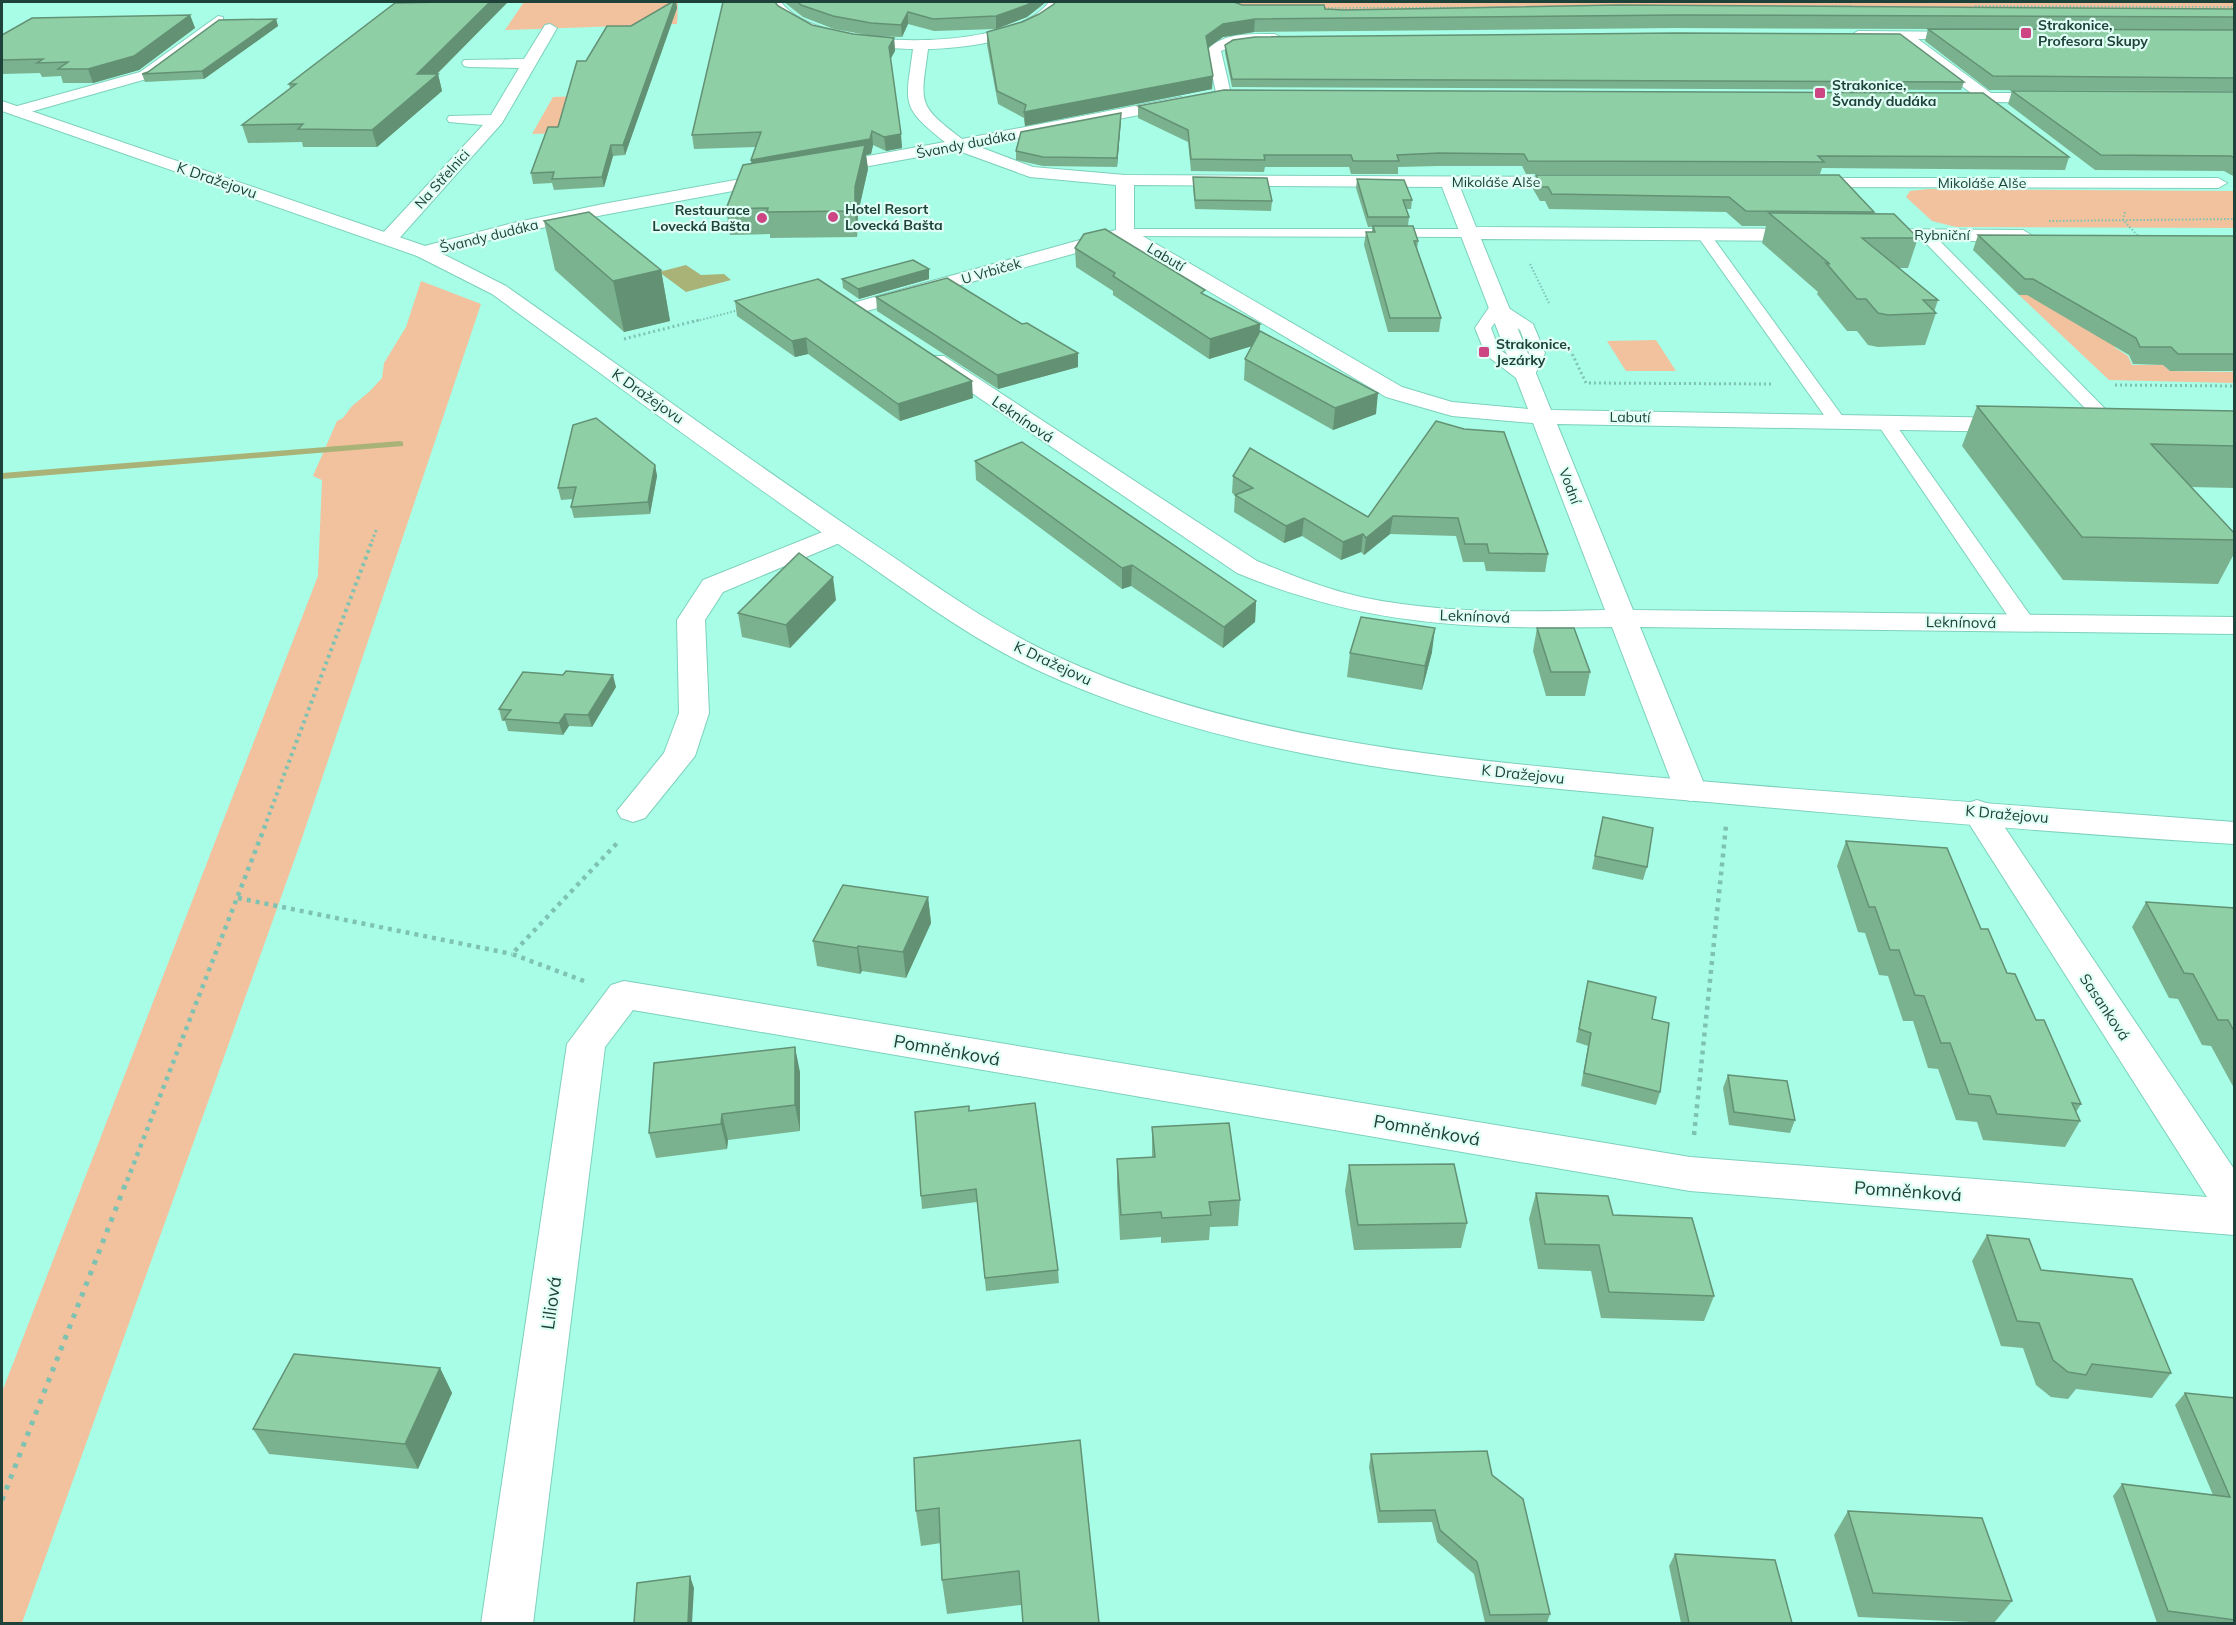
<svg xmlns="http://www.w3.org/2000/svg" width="2236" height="1625" font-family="Mulish,sans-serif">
	<rect width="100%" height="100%" fill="#a8fde7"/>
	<!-- green -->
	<g fill="#f2c19e">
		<path d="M524,2H678L677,24L505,30Z"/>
		<path d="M1220,2H2234V9L1240,11Z"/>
		<path d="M609,95L596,132L532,134L553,97Z"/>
		<path d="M1928,189L2234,191V228L1956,227L1932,221L1906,197L1910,191Z"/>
		<path d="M421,281L481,304L300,844L22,1623H2V1392L318,576L322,480L313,476L337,421L343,418L352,406L369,392L382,378L384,363L406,327Z"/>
		<path d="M2019,295H2046L2142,347H2114L2128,356L2132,365H2163L2170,371L2234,372V383L2109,380Z"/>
		<path d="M1656,340L1676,371H1626L1607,341Z"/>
	</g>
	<!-- water -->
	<path fill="#a9b378" d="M686,265L701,275L724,274L731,280L686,292L659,272Z"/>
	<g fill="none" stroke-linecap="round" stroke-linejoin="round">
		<!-- stream -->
		<path fill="#a9b378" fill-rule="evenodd" d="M400,441L403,442V446L2,479V473Z"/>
		<!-- service casing -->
		<g stroke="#7dd1bc" stroke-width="2">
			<g id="service">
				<path d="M1125,229H1469L1476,233L1469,237L1120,236L1118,233L1120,230Z"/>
				<path d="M1703,230L1708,231L1843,417L1846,421L1843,425H1831L1696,234Z"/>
				<path d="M1926,231L1931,232L2119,423L2122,427L2119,431H2107L1921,238L1919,235L1921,232Z"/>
				<path d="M1498,301L1533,324L1545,353L1532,381H1520L1486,355L1475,328L1492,303ZM1499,317L1520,330L1529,353L1522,366L1499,349L1491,328Z"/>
				<path d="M1885,417L1891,418L2032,618L2035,623L2032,628H2016L1876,422Z"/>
			</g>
		</g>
		<!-- minor casing -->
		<g stroke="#7dd1bc" stroke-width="2">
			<g id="minor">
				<path d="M768,2H781C818,53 1012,53 1049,2H1062C1043,39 967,48 928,49C921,104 916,104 962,139L1181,97L1189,102L1181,107L977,146L1033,167L1125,175L1580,177L1586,178L1589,182L1586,186L1460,187L1476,227L1810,229L1820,235L1810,241L1481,239L1551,410L2016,418L2024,420L2028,425L2024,430L2016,432L1557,424L1633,610L2234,617V634L1640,627L1707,791L1702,798L1691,801L1680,798L1675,791L1612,627C1473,629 1368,627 1237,573L925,361L928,356H944L1257,561C1291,575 1325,589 1361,597C1441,614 1524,612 1605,610L1533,423L1452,416L1386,397L1123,240L856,314L849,312L846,308L849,304L1116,230V185L1030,177L956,150L603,215L513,234L424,258L417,256L414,252L417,248L513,223L603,204L945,142C899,106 906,103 913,49C867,48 796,44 768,2ZM1134,185L1442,187L1528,409L1452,402L1402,387L1134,231Z"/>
				<path d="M218,16L223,17V23L150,78L16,116L8,111L10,108L140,72Z"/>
				<path d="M550,24L557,28L502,123L395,243H381L378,239L381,235L483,125L449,122L447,119L449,116L491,115L519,68L469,67L464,66L462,63L464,60L524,59L545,25Z"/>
				<path d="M1858,31L1976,32L1978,35L1971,39H1918L1991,93H2053L2061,98L2053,103L1997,102L1991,105L1940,100L1938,97L1940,94L1971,93L1900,39L1853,38L1851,35Z"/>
				<path d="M1275,34L1282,38L1280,41L1242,43L1221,51L1231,94L1223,99L1217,97L1207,51C1220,32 1254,34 1275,34Z"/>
				<path d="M1803,178H2218L2227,183L2218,188L1797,187L1794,183Z"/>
				<path d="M1870,229L2023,230L2033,236L2023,242L1863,239L1860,235Z"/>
				<path d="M840,525L849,527L853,533L849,539L723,592L705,620L709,713L695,756L645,818L633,822L621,818L617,811L664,753L679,713L677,620L703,580Z"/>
				<path d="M1977,800L1989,804L2234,1169V1235L1690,1191L633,1010L605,1047L533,1624H481L567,1044L611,985L624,981L1690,1157L2207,1197L1961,811L1965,804Z"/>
			</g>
		</g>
		<!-- tertiary casing -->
		<g stroke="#7dd1bc" stroke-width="2">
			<path id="tertiary" d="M2,101L431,248L506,286C626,370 744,456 865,538C927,579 988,625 1056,656C1234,738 1435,757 1629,775C1830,793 2032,806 2234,822V844C2059,833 1883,818 1708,802C1482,783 1243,766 1035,669C967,637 906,590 844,548C725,466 609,379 492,294L417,256L2,111Z"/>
		</g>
		<!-- path-far5 -->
		<g stroke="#7ec3b2" stroke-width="1.5" stroke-dasharray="1.5 2" stroke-linecap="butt">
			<path d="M1975,6L2234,7"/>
			<path d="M1321,8L1853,6"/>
		</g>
		<!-- path-far4 -->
		<g stroke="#7ec3b2" stroke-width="2" stroke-dasharray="1.5 2" stroke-linecap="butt">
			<path d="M2125,212L2123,220L2139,237"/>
			<path d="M2049,221L2234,219"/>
			<path d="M716,222H733"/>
			<path d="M1530,264L1549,303"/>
			<path d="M693,322L739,310"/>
		</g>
		<!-- path-far3 -->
		<g stroke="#7ec3b2" stroke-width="3" stroke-dasharray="2 3" stroke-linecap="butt">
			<path d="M624,339L699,320"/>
			<path d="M1568,345L1586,383L1771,384"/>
			<path d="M2115,385L2234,386"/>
			<path d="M370,546L377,528"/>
		</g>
		<!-- path-far2 -->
		<path stroke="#7ec3b2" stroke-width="4" stroke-dasharray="3 4" stroke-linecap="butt" d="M264,828L371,544"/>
		<!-- path-far1 -->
		<g stroke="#7ec3b2" stroke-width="4.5" stroke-dasharray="4 5" stroke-linecap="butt">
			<path d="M238,898L512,954"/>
			<path d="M584,981L512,954L619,841"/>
			<path d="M1694,1135L1726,826"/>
			<path d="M127,1181L265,826"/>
		</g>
		<!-- path -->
		<path stroke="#7ec3b2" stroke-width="5" stroke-dasharray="4.5 7" stroke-linecap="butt" d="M2,1500L127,1180"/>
		<!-- service -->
		<use href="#service" fill="#fff" fill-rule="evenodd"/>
		<!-- minor -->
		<use href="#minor" fill="#fff" fill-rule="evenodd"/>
		<!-- tertiary -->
		<use href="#tertiary" fill="#fff" fill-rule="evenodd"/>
	</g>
	<!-- wall -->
	<g fill="#7ab28f">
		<path d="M672,2H676L677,8L625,155L613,156L604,187L554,190L552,183L533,184L531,173L558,127L586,61L631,26Z"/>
		<path d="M784,2H1046L1027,17L996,29L934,31L908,24L902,37L873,36L834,29L803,17Z"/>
		<path d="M1054,4L1242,5L1344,10L2235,9V91L1989,90L1925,41L1928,29L1674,28L1254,32L1223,37L1208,48L1212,89L1025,126L1024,118L998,104L987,45V32L1022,22L1039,14Z"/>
		<path d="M778,6L812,25L853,34L894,38L895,51L890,59L902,148L886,151L873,145L871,154L866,155L868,169L858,213L857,237L770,238V234L730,235L726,209L751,164L756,147L694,149L692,135Z"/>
		<path d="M190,15L195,28L139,70L93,83H63L61,76L42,77L40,73L2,74V35Z"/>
		<path d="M276,19L278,26L204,79L145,82L142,74Z"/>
		<path d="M1225,45L1964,82L1961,90L1232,87L1225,53Z"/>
		<path d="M438,74L442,91L377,147H303L302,142L248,143L242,125L290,88L289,84Z"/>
		<path d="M2012,91L2235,92V177L2224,171L2095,170L2008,104Z"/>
		<path d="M1138,106L2069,157L2065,170L1822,168L1820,174H1526L1522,166H1438L1398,167V174H1351L1349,167H1265L1264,172L1191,171L1188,142L1138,118Z"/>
		<path d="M1121,113L1117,167L1043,166L1016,160V151Z"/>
		<path d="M1536,175L1874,212L1873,214L1918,238L1908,268H1899L1938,300L1934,312L1936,313L1925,345L1878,347L1868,345L1857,331H1847L1817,294L1818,292L1762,243L1766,226H1742L1726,212L1549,209L1545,201H1540L1533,189Z"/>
		<path d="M1193,177L1272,201L1271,211L1195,209L1193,186Z"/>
		<path d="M1357,179L1412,200L1411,209H1406L1409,217L1408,226L1418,241L1417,250L1441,318L1439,332H1388L1364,245L1366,232H1372V227H1368L1356,188Z"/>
		<path d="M544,221L661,270L670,321L624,332L555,270Z"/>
		<path d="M1978,235L2235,236V371H2170L2163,365L2133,364L2129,355L2027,295H2019L1973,250Z"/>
		<path d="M1075,248L1205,295L1260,324L1259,333L1376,414L1333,430L1244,380L1245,359L1252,346L1209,359L1113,295V291L1076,267Z"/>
		<path d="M842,279H929L859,299L843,288Z"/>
		<path d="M876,297L1078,367L998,389L877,311Z"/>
		<path d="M735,301L973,398L900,421L808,354L795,357L737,316Z"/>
		<path d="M1977,406L2235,411V488L2190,487L2235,534V552L2218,584L2063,580L1962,446Z"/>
		<path d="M1436,421L1548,554L1545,572L1486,571L1484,562H1463L1456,536L1390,534L1364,555L1361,552L1341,560L1302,536L1284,543L1234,512L1235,495L1232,493L1233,476L1368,517Z"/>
		<path d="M975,461L1256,601L1255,622L1223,648L1131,586L1122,589L976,480Z"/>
		<path d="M655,465L657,476L650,514L574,518L571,507L573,499L561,500L558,488Z"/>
		<path d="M836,600L790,648L742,637L738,613Z"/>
		<path d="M1537,628L1590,672L1585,696H1546L1533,651Z"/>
		<path d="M1432,652L1422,690L1347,677L1350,653Z"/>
		<path d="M616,687L592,727L569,726L563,735L508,731L505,721H502L499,709Z"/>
		<path d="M1603,817L1647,867L1643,880L1592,869Z"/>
		<path d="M1846,841L1981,929L2007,973L2036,1020L2081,1104L2076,1112L2080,1121L2065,1147L1983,1140L1977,1122L1956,1120L1938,1069L1928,1068L1913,1021H1903L1888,976L1879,975L1865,933L1858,932L1837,866Z"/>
		<path d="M928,897L931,923L906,978L862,971L860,974L817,966L813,941Z"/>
		<path d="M2146,902L2235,908V1090L2211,1046L2202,1045L2178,999L2169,998L2132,927Z"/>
		<path d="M1588,981L1652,1019L1660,1092L1656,1105L1581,1086L1588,1046L1576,1042L1585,994Z"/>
		<path d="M800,1072V1131L728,1140L727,1149L656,1158L649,1133Z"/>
		<path d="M1728,1075L1795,1120L1790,1133L1729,1125L1723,1088Z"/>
		<path d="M969,1111L1058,1270L1059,1283L986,1291L977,1202L922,1209L921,1196Z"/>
		<path d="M1152,1127L1240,1200L1238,1226L1210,1227L1209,1240L1161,1243V1237L1120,1240L1117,1184V1159L1152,1157Z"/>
		<path d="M1349,1165L1467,1223L1461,1248L1354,1250L1345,1191Z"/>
		<path d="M1536,1193L1613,1215L1714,1296L1704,1321L1601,1318L1591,1271L1538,1269L1529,1219Z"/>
		<path d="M1987,1235L2041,1270L2171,1373L2152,1398L2076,1389L2068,1399L2051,1397L2036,1385L2023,1348L2001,1346L1972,1261Z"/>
		<path d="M440,1368L452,1393L418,1469L269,1454L253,1429Z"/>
		<path d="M2185,1393L2235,1398V1623H2157L2113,1496L2122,1484L2213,1495L2175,1405Z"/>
		<path d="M1080,1440L1021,1605L947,1614L942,1580L941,1543L921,1546L916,1511Z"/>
		<path d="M1371,1454L1492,1475L1550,1614L1547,1623H1485L1474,1574L1437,1542L1432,1522L1378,1523L1369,1467Z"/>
		<path d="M1848,1511L2012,1601L1994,1623L1858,1617L1834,1535Z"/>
		<path d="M1675,1554L1792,1623H1681L1669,1566Z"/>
	</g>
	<!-- shaded-wall -->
	<g fill="#639174">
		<path d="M490,2H508L436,75L438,74L442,91L377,147L372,130L417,74Z"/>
		<path d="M674,2H676L677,8L625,155L623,145Z"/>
		<path d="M1031,2H1046L1027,17L996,29V16Z"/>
		<path d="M908,12V24L902,37L901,25Z"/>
		<path d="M190,15L195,28L139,70L93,83L88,69Z"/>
		<path d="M276,19L278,26L204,79L202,71Z"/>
		<path d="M1255,19L1254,32L1223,37L1206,49V36L1223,24Z"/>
		<path d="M894,38L895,51L890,60L889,47Z"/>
		<path d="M1213,76L1212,89L1025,126L1024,112Z"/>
		<path d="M1121,113V121L1117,167V158Z"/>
		<path d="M872,131L873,145L871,154L866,155L868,169L858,213L857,237L855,211L753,174L751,160Z"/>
		<path d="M901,134L902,148L886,151L884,137Z"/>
		<path d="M611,145L613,156L604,187L602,177Z"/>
		<path d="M929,269V279L859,299L858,289Z"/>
		<path d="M661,270L670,321L624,332L613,281Z"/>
		<path d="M1260,324L1259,344L1209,359L1210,339Z"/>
		<path d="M806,338L808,354L795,357L792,341Z"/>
		<path d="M1078,353V367L998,389L997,375Z"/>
		<path d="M972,381L973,398L900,421L898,404Z"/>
		<path d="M1378,393L1376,414L1333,430L1335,408Z"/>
		<path d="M655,465L657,476L650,514L648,502Z"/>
		<path d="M1393,516L1390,534L1364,555L1366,538Z"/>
		<path d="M1304,518L1302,536L1284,543L1286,526Z"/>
		<path d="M1363,534L1361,552L1341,560L1343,542Z"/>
		<path d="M1132,565L1131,586L1122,589V568Z"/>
		<path d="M833,577L836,600L790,648L786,625Z"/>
		<path d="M1256,601L1255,622L1223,648L1224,627Z"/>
		<path d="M1435,628L1432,652L1422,690L1425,666Z"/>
		<path d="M613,675L616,687L592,727L588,715Z"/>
		<path d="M565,714L569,726L563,735L559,723Z"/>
		<path d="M928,897L931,923L906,978L903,952Z"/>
		<path d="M858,946L862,971L860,974L857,948Z"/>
		<path d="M795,1047L800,1072V1131L795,1105Z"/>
		<path d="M722,1114L728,1140L727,1149L721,1124Z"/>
		<path d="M440,1368L452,1393L418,1469L405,1444Z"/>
		<path d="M690,1576L694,1588L692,1623H688Z"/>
	</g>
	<!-- building -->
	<g fill="#8ecfa6" stroke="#639174" stroke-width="1.5">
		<path d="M442,2H490L417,74H438L372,130L298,129L303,124L242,125L296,84H289L395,3Z"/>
		<path d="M672,2H674L623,145H611L602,177L552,179L554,172L531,173L548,127H558L577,61H586L607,26H631Z"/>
		<path d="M723,2H775L778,6L812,25L853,34L894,38L889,47L901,134L884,137L872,131L870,139L751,160L761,132L692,135Z"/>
		<path d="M798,2H1031L1027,5L996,16L933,19L908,12L901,25L871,23L833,16L801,5Z"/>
		<path d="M1055,2H1234L1242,5H1324L1325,9L1344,10L1618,5L2235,9V17L1677,15L1255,19L1223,24L1206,36L1213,76L1024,112L1026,105L997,91L987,32L1022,22L1039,14L1054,4Z"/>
		<path d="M190,15L134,56L88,69H58L68,62L37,63L43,59L2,60V35L32,18Z"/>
		<path d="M276,19L202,71L142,74L148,72L219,20Z"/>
		<path d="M1928,29L2235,30V78L1993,76Z"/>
		<path d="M1676,33L1900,34L1964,82L1232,79L1225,45L1233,40L1255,37Z"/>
		<path d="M1224,90L1983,93L2069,157L1818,156L1824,162L1528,161L1524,154L1439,153L1397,155L1399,161H1353L1351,155H1264L1265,160L1191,159L1188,130L1138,106Z"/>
		<path d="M2012,91L2235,92V158L2231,156L2101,155Z"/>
		<path d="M1121,113L1117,158L1043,157L1016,151L1021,132Z"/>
		<path d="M865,145L855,187V211L767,212L768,208L726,209L743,165Z"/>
		<path d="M1536,175H1839L1874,212L1746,211L1729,197L1552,194L1548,187H1542Z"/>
		<path d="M1193,177L1267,178L1272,201L1195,200Z"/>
		<path d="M1357,179L1404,180L1412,200H1403L1409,217H1368Z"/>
		<path d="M589,212L661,270L613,281L544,221Z"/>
		<path d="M1769,213L1894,214L1918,238H1862L1938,300H1923L1936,313L1888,315L1878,313L1866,299H1857L1826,263L1830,264Z"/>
		<path d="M1373,226H1413L1418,241H1414L1441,318H1390L1366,232H1375Z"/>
		<path d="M1105,229L1205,290L1201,293L1260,324L1210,339L1113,276L1115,273L1075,248L1084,234Z"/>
		<path d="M1978,235L2235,236V354H2178L2171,347H2140L2136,338L2033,279H2025Z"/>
		<path d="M913,260L929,269L858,289L842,279Z"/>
		<path d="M947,278L1022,324L1027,323L1078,353L997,375L876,297Z"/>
		<path d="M818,279L972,381L898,404L806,338L792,341L735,301Z"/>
		<path d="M1260,331L1378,393L1335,408L1245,359Z"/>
		<path d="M1977,406L2235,411V446L2151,444L2235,534V540L2082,537Z"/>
		<path d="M596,418L655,465L648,502L571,507L576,487L558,488L573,425Z"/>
		<path d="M1436,421L1464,429L1504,432L1548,554L1489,553L1487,544H1465L1458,518L1393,516L1366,538L1363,534L1343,542L1304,518L1286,526L1235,495L1253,488L1233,476L1250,448L1368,517Z"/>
		<path d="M1022,442L1256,601L1224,627L1132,565L1122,568L975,461Z"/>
		<path d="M799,553L833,577L786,625L738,613Z"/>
		<path d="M1361,617L1435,628L1425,666L1350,653Z"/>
		<path d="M1537,628H1574L1590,672H1551Z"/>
		<path d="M566,671L613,675L588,715L565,714L559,723L504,719L511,710L499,709L523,672L563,675Z"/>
		<path d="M1603,817L1653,828L1647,867L1595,856Z"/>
		<path d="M1846,841L1947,848L1981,929H1988L2007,973L2015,974L2036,1020H2044L2081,1104L2072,1103L2080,1121L1997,1114L1990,1096L1969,1094L1950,1043H1941L1924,996L1915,995L1899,950H1890L1875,907H1869Z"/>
		<path d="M843,885L928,897L903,952L858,946L857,948L813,941Z"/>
		<path d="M2146,902L2235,908V1033L2228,1020H2218L2193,974L2184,973Z"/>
		<path d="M1588,981L1656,997L1652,1019L1669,1023L1660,1092L1584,1073L1591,1033L1579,1029Z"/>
		<path d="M795,1047V1105L722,1114L721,1124L649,1133L654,1063Z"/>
		<path d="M1728,1075L1787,1081L1795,1120L1734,1112Z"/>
		<path d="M1035,1103L1058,1270L985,1278L976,1189L921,1196L915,1112L969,1106V1111Z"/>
		<path d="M1229,1123L1240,1200L1209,1202L1211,1215L1162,1218L1161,1212L1121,1215L1117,1159L1155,1157L1152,1127Z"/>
		<path d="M1454,1164L1467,1223L1358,1225L1349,1165Z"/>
		<path d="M1536,1193L1608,1196L1613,1215L1692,1218L1714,1296L1609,1292L1599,1245L1545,1244Z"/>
		<path d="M1987,1235L2029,1239L2041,1270L2132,1279L2171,1373L2092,1364L2086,1375L2068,1372L2053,1360L2039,1323L2017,1321Z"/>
		<path d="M294,1354L440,1368L405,1444L253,1429Z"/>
		<path d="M2185,1393L2235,1398V1620L2168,1611L2122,1484L2230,1497Z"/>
		<path d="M1080,1440L1099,1623H1023L1019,1571L942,1580L939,1508L916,1511L914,1458Z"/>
		<path d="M1487,1451L1492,1475L1523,1499L1550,1614L1490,1615L1477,1562L1440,1530L1435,1510L1380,1511L1371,1454Z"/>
		<path d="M1848,1511L1982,1518L2012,1601L1873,1593Z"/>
		<path d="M1675,1554L1775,1560L1792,1623H1689Z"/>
		<path d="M690,1576L688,1623H634L637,1583Z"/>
	</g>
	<!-- markers -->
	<g fill="#cd4582" stroke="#dffff5" stroke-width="2">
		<rect x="2020" y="27" width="12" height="12" rx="3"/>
		<rect x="1814" y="87" width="12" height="12" rx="3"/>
		<circle cx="833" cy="217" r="6"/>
		<circle cx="762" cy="218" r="6"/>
		<rect x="1478" y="346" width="12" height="12" rx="3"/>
	</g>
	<g text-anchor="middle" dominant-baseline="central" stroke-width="4.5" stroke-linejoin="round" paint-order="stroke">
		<!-- far-poi labels -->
		<g font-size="14" font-weight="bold" fill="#1e4139" stroke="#dffff5" text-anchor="start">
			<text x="2038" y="25">Strakonice,<tspan x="2038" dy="16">Profesora Skupy</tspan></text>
			<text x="1832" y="85">Strakonice,<tspan x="1832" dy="16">Švandy dudáka</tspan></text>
			<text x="845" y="209">Hotel Resort<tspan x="845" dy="16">Lovecká Bašta</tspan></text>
			<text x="750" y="210" text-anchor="end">Restaurace<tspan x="750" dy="16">Lovecká Bašta</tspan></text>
			<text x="1496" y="344">Strakonice,<tspan x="1496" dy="16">Jezárky</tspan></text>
		</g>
		<!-- far-street labels -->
		<g font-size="14" fill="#1e4139" stroke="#dffff5">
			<text transform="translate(966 144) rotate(-11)">Švandy dudáka</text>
			<text transform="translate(442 179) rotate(-48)">Na Střelnici</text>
			<text x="1496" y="182">Mikoláše Alše</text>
			<text x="1982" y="183">Mikoláše Alše</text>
			<text x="1942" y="235">Rybniční</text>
			<text transform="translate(489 236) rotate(-14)">Švandy dudáka</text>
			<text transform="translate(1166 257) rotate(31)">Labutí</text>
			<text transform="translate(991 271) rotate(-16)">U Vrbiček</text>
			<text transform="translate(1630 417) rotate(1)">Labutí</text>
			<text transform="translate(1570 486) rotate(69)">Vodní</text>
		</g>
		<!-- street labels -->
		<g font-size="15" fill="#1e4139" stroke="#dffff5">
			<text transform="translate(217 180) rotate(19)">K Dražejovu</text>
			<text transform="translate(648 396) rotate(35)">K Dražejovu</text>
			<text transform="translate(1023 419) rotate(34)">Leknínová</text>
			<text transform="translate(1475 616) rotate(2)">Leknínová</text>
			<text transform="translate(1961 622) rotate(1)">Leknínová</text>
			<text transform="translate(1053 663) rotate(25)">K Dražejovu</text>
			<text transform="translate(1523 774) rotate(6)">K Dražejovu</text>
			<text transform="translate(2007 814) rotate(5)">K Dražejovu</text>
			<text transform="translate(2105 1007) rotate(56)">Sasanková</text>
		</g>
		<!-- near-street labels -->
		<g font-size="18" fill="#1e4139" stroke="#dffff5">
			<text transform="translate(947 1050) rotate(10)">Pomněnková</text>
			<text transform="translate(1427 1130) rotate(10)">Pomněnková</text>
			<text transform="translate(1908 1191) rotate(4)">Pomněnková</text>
			<text transform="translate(551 1303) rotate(-82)">Liliová</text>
		</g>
	</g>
	<!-- border -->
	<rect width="2236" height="1625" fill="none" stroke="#1e4139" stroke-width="6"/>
</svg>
